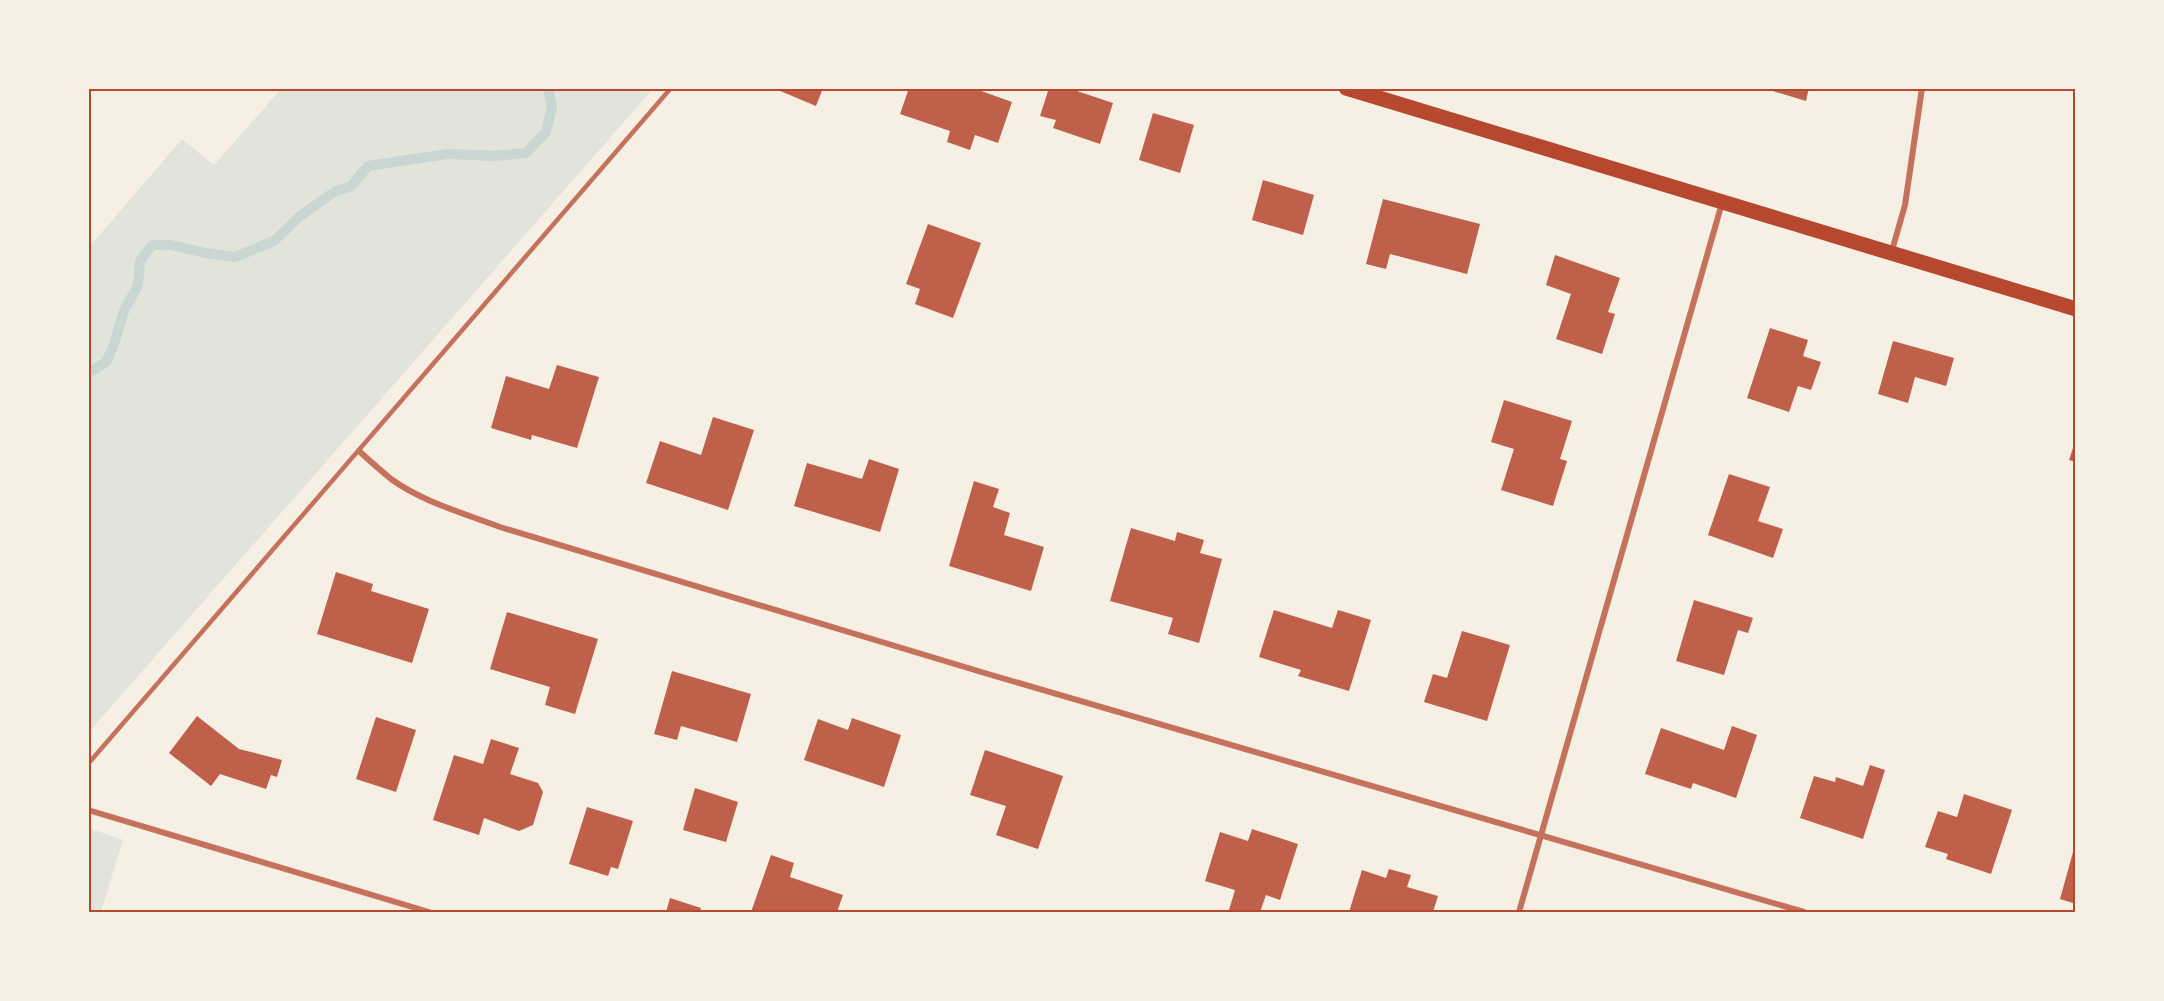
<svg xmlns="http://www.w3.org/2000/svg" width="2164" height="1001" font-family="'PT Sans',sans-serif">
	<rect width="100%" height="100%" fill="#f6efe4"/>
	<!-- green -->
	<g fill="#e2e4dc">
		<path d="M281,89H653L89,732V247L182,139L214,165Z"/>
		<path d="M89,828L123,840L101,912H89Z"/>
	</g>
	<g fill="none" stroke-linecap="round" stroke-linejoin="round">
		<!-- stream -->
		<path stroke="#c9d6d2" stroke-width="10" d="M88,373L106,362L113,347L124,311L138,285L140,261L152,245H171L206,253L235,257L274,241L299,217L334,192L351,186L368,166L447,154L496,156L526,153L546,132L552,107L548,88"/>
	</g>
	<!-- building -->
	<g fill="#bf614a">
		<path d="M773,88H823L816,106Z"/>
		<path d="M909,88H973L1012,102L998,143L975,135L970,150L947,142L950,131L900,114Z"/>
		<path d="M1049,88H1068L1113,103L1100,144L1053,128L1056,120L1040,116Z"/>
		<path d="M1763,88H1809L1806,101Z"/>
		<path d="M1153,113L1194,125L1180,173L1139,160Z"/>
		<path d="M1263,180L1314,195L1303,235L1252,220Z"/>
		<path d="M1383,199L1480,224L1467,274L1390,254L1386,269L1366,264Z"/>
		<path d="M928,224L981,243L953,318L915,304L920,289L906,284Z"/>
		<path d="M1555,255L1620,278L1608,312L1615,314L1602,354L1556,339L1571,294L1546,285Z"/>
		<path d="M1770,328L1808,340L1803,356L1821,362L1811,390L1798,386L1789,412L1747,398Z"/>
		<path d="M1893,341L1954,358L1946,386L1915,377L1908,403L1878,394Z"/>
		<path d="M557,365L599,377L577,448L532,435L531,440L491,428L506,376L549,389Z"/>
		<path d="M1504,400L1572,421L1560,459L1567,461L1553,506L1501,490L1514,449L1491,442Z"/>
		<path d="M713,417L754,430L728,510L646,483L660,441L701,455Z"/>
		<path d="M2075,442H2076V462L2069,460Z"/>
		<path d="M869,459L899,469L880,532L794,506L807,463L862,479Z"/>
		<path d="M1729,474L1770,487L1758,521L1783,529L1773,558L1708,535Z"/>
		<path d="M974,481L999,489L993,507L1010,513L1004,535L1044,547L1031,591L949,566Z"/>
		<path d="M1131,528L1175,541L1177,532L1204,540L1200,553L1222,559L1199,643L1168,634L1173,618L1110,601Z"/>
		<path d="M336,572L373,584L371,591L429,609L412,663L317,634Z"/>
		<path d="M1694,600L1753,618L1748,633L1738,630L1724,675L1676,661Z"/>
		<path d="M1274,610L1332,628L1338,610L1371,620L1349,691L1298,676L1301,670L1259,657Z"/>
		<path d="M507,612L598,639L575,714L545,705L550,687L490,669Z"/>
		<path d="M1462,631L1510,645L1487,721L1424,702L1433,674L1447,678Z"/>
		<path d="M672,671L751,694L737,742L681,726L677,740L654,734Z"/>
		<path d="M197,716L239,749L282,760L277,777L271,775L266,789L220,774L211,786L169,753Z"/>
		<path d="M376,717L416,730L396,792L356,779Z"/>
		<path d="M852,718L901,735L884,787L804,760L818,719L848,730Z"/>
		<path d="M1732,726L1757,735L1736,798L1693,783L1691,789L1645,774L1661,728L1724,750Z"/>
		<path d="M491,739L519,748L510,774L538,783L543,792L533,825L519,831L484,818L479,835L433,820L454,755L483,764Z"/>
		<path d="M985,750L1063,776L1038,849L996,835L1006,806L970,795Z"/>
		<path d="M1870,765L1885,770L1863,839L1800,818L1814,776L1835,782L1836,777L1863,786Z"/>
		<path d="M695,788L738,802L726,842L683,830Z"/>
		<path d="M1964,794L2012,810L1991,874L1946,859L1948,854L1925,847L1938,811L1957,817Z"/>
		<path d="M587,807L633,821L618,869L611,867L608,876L569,864Z"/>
		<path d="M1252,829L1298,844L1280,900L1266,895L1260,912H1238L1229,910L1235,890L1205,881L1220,832L1248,841Z"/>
		<path d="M2073,852L2076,853V904L2060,899Z"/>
		<path d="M771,855L794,863L790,877L843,895L837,912H751Z"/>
		<path d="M1389,869L1411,875L1407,887L1438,896L1433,912H1349L1362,870L1386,878Z"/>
		<path d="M670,898L701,908L700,912H666Z"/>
	</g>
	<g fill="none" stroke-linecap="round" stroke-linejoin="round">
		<!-- service -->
		<path stroke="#c5725c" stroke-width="4.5" d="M88,764L671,88"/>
		<!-- minor -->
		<g stroke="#c5725c" stroke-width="6">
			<path d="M1891,254L1905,205L1922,88"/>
			<path d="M359,451C370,461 380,470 391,479C423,502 463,513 500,527L988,674L1804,912"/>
			<path d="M88,810L429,912"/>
			<path d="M1519,912L1722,203"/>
		</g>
		<!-- primary -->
		<path stroke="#b5482f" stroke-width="15" d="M1346,88L2076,309"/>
	</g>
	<!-- border -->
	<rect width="2164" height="1001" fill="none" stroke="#f6efe4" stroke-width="180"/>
	<rect x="90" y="90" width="1984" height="821" fill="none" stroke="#b5482f" stroke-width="2"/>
</svg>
